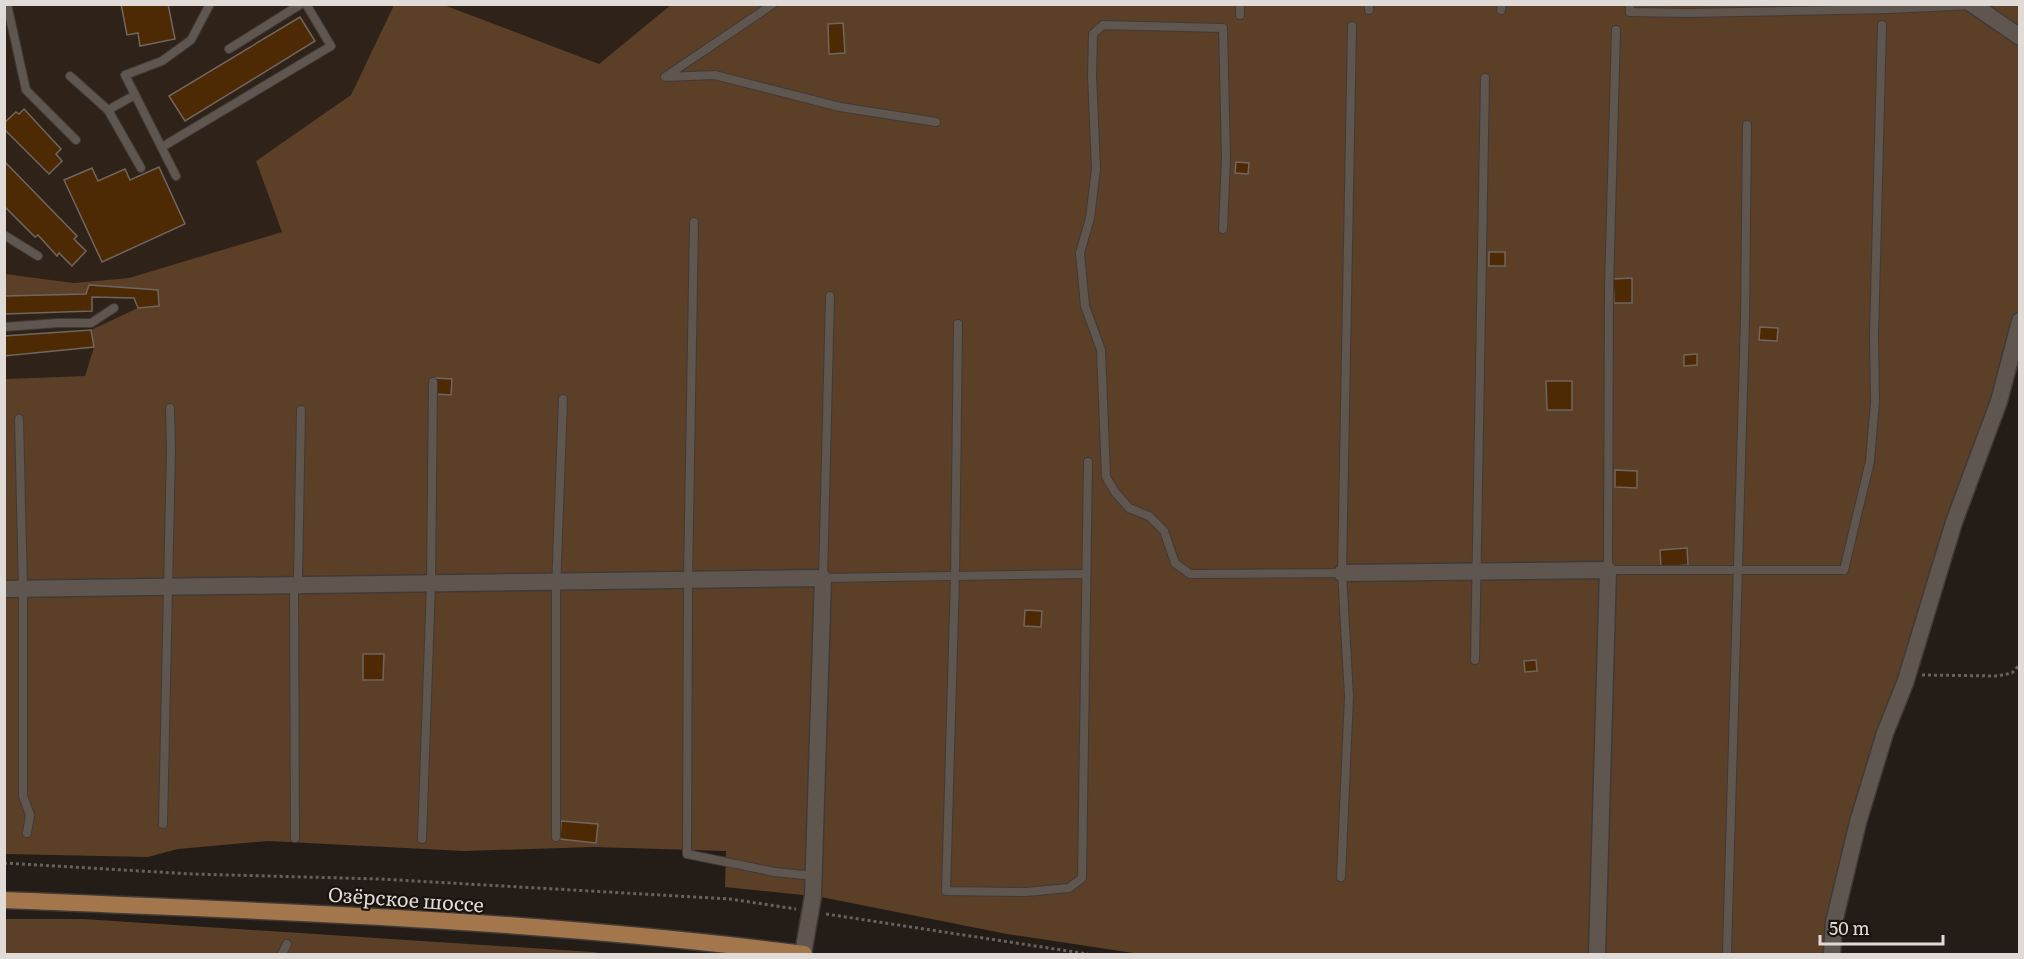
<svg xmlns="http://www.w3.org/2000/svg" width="2024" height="959" font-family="Literata,serif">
	<rect width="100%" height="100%" fill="#241d17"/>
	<!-- built -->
	<g fill="#2f2319">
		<path d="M5,5H394L351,95L256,161L282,232L129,278L74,283L5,274Z"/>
		<path d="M444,5H672L599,64Z"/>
		<path d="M89,285L158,290L159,306L138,308L94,347L85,376L5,379V296L85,294Z"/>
	</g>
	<!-- green -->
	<g fill="#5c3f27">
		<path d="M672,4L2019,5V321L1885,733L1832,954H1140L1007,934L821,897L725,887L726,851L594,847L464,851L268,841L178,849L148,857L5,854V379L85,376L94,347L91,330L138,308L159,306L157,290L89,285L86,294L5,296V274L74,283L129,278L282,232L256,161L351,95L394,5H444L599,64Z"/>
		<path d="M5,919H83L593,952L606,954H5Z"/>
	</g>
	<!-- building -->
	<g fill="#4d2a04" stroke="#6f665f" stroke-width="1.5">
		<path d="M121,4H168L175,39L140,46L138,33L127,35Z"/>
		<path d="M300,17L315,41L185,121L169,96Z"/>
		<path d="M843,23L845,53L829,54L828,24Z"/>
		<path d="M24,109L61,149L56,154L62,161L49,174L4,129V123L16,112L19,114Z"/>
		<path d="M4,161L77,236L74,239L86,251L72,266L59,253L57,256L38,235L35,237L4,206Z"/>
		<path d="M1236,162L1249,163L1248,174L1235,173Z"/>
		<path d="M159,167L185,224L102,262L64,180L92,168L98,181L125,169L130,180Z"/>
		<rect x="1489" y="252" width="16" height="14"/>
		<path d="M1632,278V303H1614L1613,279Z"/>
		<path d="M89,285L158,290L159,306L138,308L134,298L92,297V311L4,314V296L86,294Z"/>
		<path d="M1760,327L1778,328L1777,341L1759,340Z"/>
		<path d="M91,330L94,347L4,356V336Z"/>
		<path d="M1697,354V365L1684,366V355Z"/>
		<path d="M435,378L452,379L451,395L435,394Z"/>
		<path d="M1546,381H1572V410H1547Z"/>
		<path d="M1615,470L1637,471V488L1615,487Z"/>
		<path d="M1687,548L1688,565L1661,567L1660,550Z"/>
		<path d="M1025,610L1042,611L1041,627L1024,626Z"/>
		<path d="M363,654H384L383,680H363Z"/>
		<path d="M1536,660L1537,671L1525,672L1524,661Z"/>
		<path d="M561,821L598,824L596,843L560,839Z"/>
	</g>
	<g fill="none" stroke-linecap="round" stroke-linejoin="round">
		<!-- service casing -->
		<g stroke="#403a37" stroke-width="10">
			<g id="service">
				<path d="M7,4L26,90L76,140"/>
				<path d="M773,4L665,77L715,75L840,107L936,122"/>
				<path d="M1240,4V15"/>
				<path d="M1630,4V12L1688,13L1888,9L1972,5"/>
				<path d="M1369,10V4"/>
				<path d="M1501,10L1502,4"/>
				<path d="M1616,30L1609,288L1608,570H1844L1870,461L1875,402L1874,336L1882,25"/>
				<path d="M229,49L301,4"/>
				<path d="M70,76L108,110"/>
				<path d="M135,95L108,110L141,168"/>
				<path d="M162,147L331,46L306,4"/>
				<path d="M176,176L125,75L162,61L191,40L210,4"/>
				<path d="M694,222L688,580L687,854L775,872L814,876"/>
				<path d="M1223,229L1226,158L1223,28L1103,25L1093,34L1092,75L1096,169L1090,218L1080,253L1085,306L1101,350L1106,477L1115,492L1129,508L1149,516L1164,531L1175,563L1190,574L1342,573"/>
				<path d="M4,235L38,256"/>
				<path d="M830,296L823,578L1085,574"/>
				<path d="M958,324L955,577L946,891L1026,892L1069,888L1082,878L1088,462"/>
				<path d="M4,327L58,323H91L114,308"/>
				<path d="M19,419L23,589V796L30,815L27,833"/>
				<path d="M1475,660L1485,78"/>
				<path d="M163,824L171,449L170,408"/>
				<path d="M556,837V589L563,399"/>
				<path d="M295,838L294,585L298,578L301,410"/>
				<path d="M422,839L431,584L433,382"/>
				<path d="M1341,877L1349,696L1342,573L1352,26"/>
				<path d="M1727,952L1745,320L1747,125"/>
				<path d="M282,954L287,944"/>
			</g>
		</g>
		<!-- minor casing -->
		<g stroke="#403a37" stroke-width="19">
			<g id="minor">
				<path d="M1972,4L2020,37"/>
				<path d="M1342,573L1608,570L1597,954"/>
				<path d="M4,589L823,578L813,896L803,954"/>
				<path d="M1832,954L1834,922L1858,822L1885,733L1905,683L1954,522L1999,401L2020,321"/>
			</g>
		</g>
		<!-- primary casing -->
		<g stroke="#403a37" stroke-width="19">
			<path id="primary" d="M4,900C271,911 539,920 804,954"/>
		</g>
		<!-- path -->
		<g stroke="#67615b" stroke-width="3" stroke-dasharray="3 3" stroke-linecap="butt">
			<path d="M1922,675L1997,676L2012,673L2020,664"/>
			<path d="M4,863L192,874L380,879L730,899L796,909"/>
			<path d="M826,914L1088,954"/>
		</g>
		<!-- service -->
		<use href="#service" stroke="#5f5650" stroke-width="8"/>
		<!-- minor -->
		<use href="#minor" stroke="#5f5650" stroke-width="16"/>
		<!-- primary -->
		<use href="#primary" stroke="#a3764c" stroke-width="16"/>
	</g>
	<g text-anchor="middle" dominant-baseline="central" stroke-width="4.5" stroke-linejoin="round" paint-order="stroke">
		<!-- street labels -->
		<g font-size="20" fill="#e0dbd7" stroke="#1a140e">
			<text transform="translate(406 898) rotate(4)">Озёрское шоссе</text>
		</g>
	</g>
	<!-- border -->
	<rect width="2024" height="959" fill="none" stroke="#e0dbd7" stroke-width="12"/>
	<!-- scale -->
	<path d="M1820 935v9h123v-9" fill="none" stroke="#e0dbd7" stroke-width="3"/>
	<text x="1829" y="935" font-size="18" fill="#e0dbd7" stroke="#1a140e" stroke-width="4.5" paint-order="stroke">50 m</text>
</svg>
